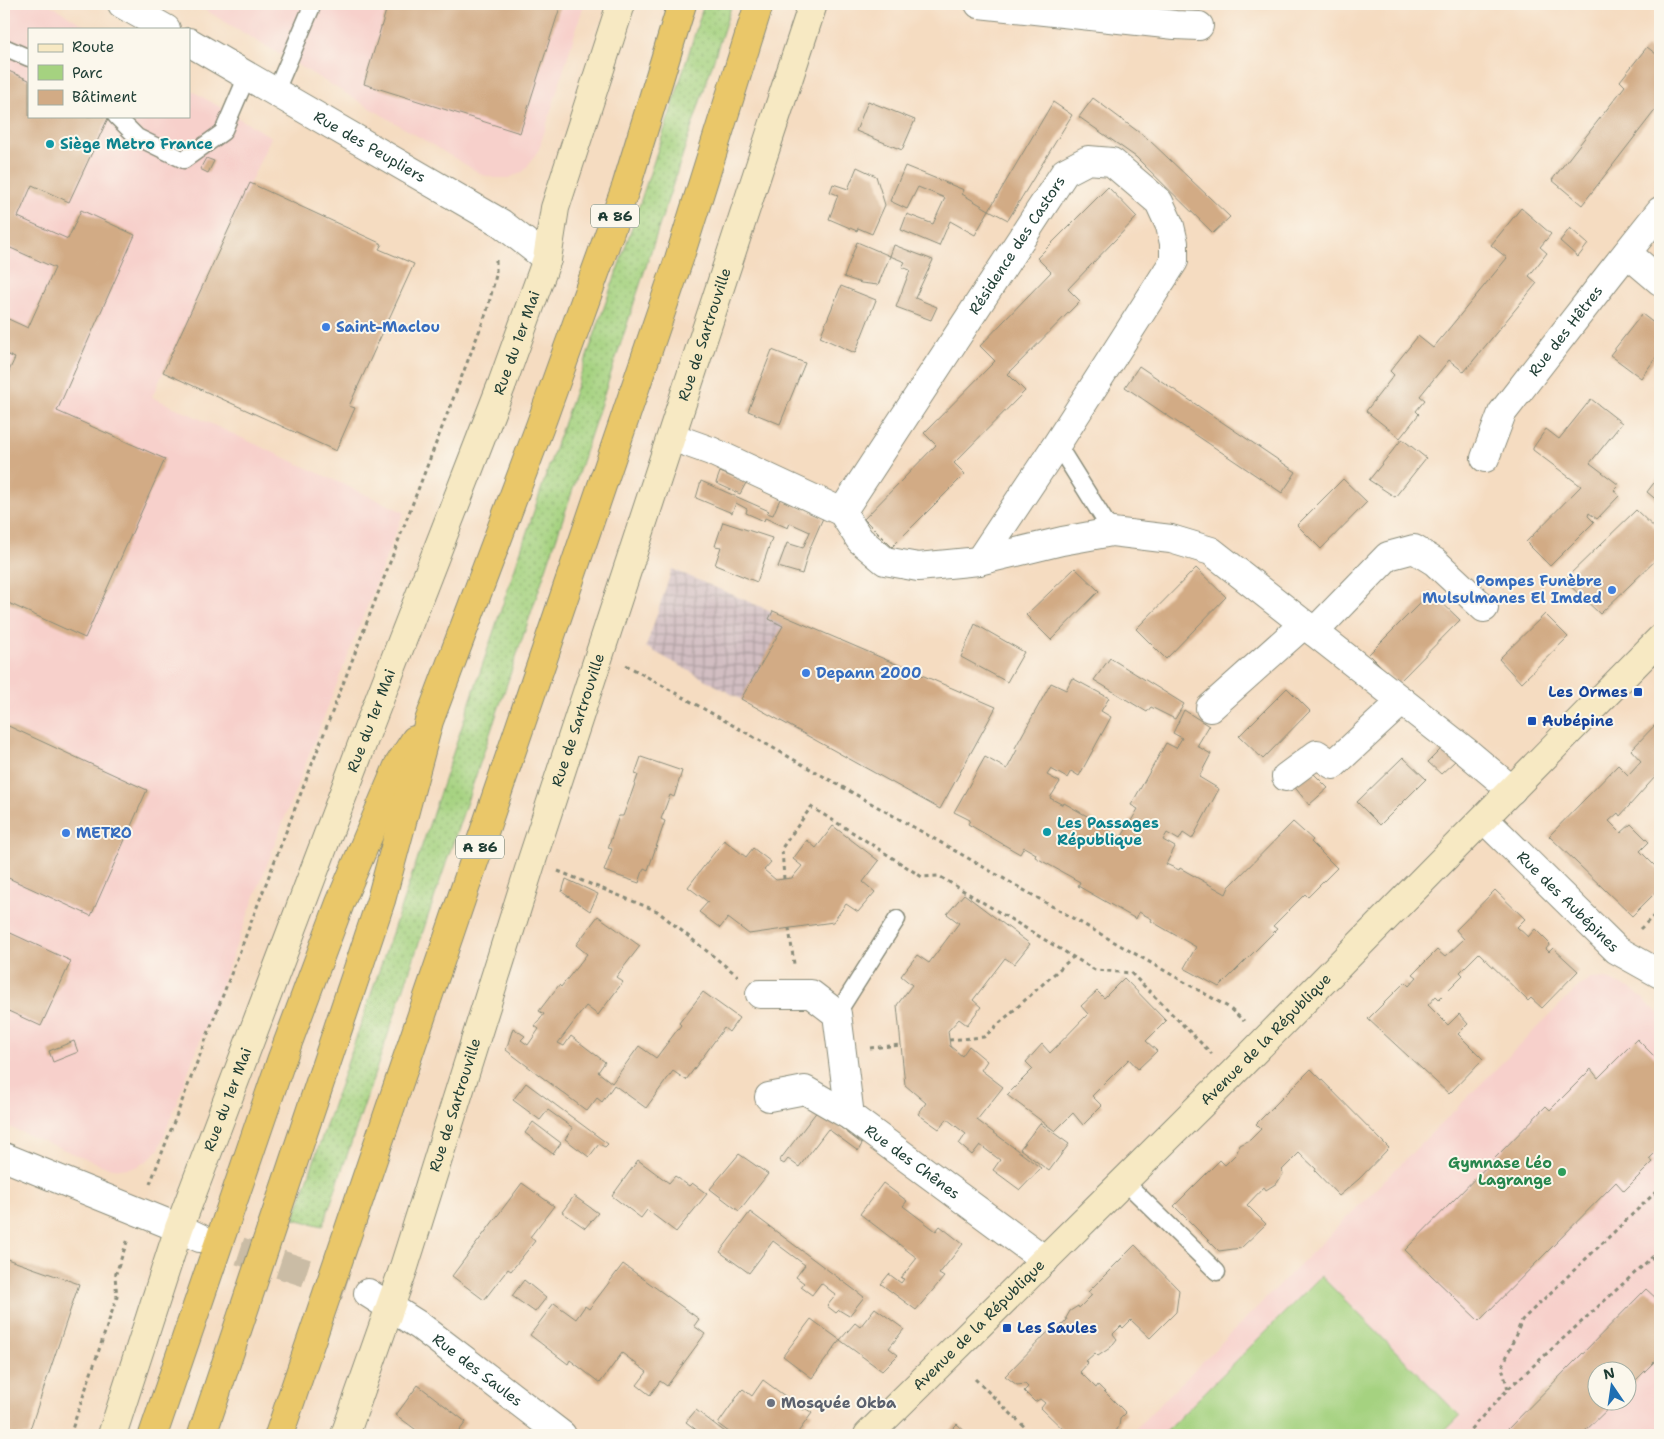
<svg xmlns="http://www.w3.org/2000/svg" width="1664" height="1439" font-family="'Shantell Sans',sans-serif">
	<defs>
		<pattern id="industrial-grid" width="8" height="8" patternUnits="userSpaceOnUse" patternTransform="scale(1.25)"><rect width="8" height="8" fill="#d2bec2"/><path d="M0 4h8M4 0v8" fill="none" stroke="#aa9c9e"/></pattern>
		<pattern id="green-dots" width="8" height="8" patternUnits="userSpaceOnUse" patternTransform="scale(1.25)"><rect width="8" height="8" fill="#a5d280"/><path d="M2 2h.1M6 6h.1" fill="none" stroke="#86ac6a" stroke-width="1.8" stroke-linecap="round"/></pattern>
	</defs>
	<rect width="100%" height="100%" fill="#fbf7ec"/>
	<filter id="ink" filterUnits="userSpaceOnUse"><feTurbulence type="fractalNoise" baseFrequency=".02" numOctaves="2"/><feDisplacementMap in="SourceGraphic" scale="10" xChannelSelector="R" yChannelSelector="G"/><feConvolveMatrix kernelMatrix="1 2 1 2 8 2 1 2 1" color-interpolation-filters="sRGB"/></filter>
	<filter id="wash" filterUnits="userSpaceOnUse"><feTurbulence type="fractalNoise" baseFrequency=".0096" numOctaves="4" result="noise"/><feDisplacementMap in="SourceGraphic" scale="20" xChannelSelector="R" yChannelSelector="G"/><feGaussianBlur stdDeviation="1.12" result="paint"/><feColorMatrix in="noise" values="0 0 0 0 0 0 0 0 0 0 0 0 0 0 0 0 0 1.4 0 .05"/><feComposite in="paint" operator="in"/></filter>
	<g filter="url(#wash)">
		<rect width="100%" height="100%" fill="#f5dcc1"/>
		<!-- built -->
		<g fill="#f7d0cb" fill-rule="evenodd">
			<path d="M4,4H49L90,29H29V116H189V89L271,137L152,397L404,512L295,791L159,1149L148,1160L136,1167L120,1169L106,1167L4,1125Z"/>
			<path d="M195,4H584L539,149L524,171L509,178H494L483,175Z"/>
			<path d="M1605,978L1634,990L1660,1015V1435H1129L1577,988L1589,979ZM1596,1372H1626V1402H1596Z"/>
		</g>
		<!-- industrial -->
		<path fill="url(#industrial-grid)" d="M672,569L996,707L940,809L646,647Z"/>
		<!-- green -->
		<path fill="url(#green-dots)" stroke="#62885a" d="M704,4H732L573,489L323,1226L294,1219L426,834L554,451L628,239L673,104Z"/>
		<!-- pitch -->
		<path fill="#a5d280" stroke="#62885a" d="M1321,1276L1460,1416L1441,1435H1162Z"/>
		<g id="blocks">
			<!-- building -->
			<g fill="#d2ab85">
				<path d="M388,4H561L520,133L364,84Z"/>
				<path d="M1647,47L1660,57V104L1582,205L1552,180L1625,86L1620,81Z"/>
				<path d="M4,69L29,80V116H109L69,202L32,185L18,217L68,239L81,210L135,235L57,411L165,459L85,638L4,601V382L15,358L4,353V317L28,328L55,268L4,245Z"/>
				<path d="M1093,98L1148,139L1230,217L1213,233L1136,157L1079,117Z"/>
				<path d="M868,101L915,120L902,150L856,131Z"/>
				<path d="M1053,102L1072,115L1008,220L989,210Z"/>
				<path d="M206,158L214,161L208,173L200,169Z"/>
				<path d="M905,166L964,190L962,194L989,210L975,235L950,221L939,246L901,230L907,214L933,224L945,198L918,187L907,209L890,201Z"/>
				<path d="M857,167L876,176L885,205L872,234L858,228L857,231L829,219L838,195L830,192L833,184L848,189Z"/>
				<path d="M250,183L382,244L379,249L414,264L349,406L355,408L336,451L163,372Z"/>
				<path d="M1108,187L1137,217L1068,289L1080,301L1008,374L1025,391L954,463L965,474L892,547L864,519L936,445L924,433L995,361L980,346L1051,272L1037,258Z"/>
				<path d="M1521,208L1551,234L1540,247L1547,253L1529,276L1537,283L1464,372L1449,360L1420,396L1425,400L1416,411L1419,414L1400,438L1366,411L1394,375L1390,371L1418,336L1433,348L1507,258L1491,245Z"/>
				<path d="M1570,228L1588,244L1578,257L1560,241Z"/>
				<path d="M857,242L890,256L878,285L861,283L844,277Z"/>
				<path d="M894,245L933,260L915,298L937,307L931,320L896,307L910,270L902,267L905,262L890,256Z"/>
				<path d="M841,286L876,300L855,353L820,337Z"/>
				<path d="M1642,314L1660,328V352L1641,378L1610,355Z"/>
				<path d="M772,350L805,363L780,424L748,411Z"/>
				<path d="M1139,366L1296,472L1282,493L1125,387Z"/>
				<path d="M1591,399L1622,423L1590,463L1619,485L1614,490L1619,496L1597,519L1589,513L1588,516L1594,522L1550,566L1526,542L1581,486L1533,450V448L1546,429L1559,439Z"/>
				<path d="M1402,439L1426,458L1395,497L1369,480Z"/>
				<path d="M720,472L746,483L740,494L716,483Z"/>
				<path d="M1660,475V503L1647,492Z"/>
				<path d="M1343,479L1367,502L1321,549L1297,525Z"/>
				<path d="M701,481L769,511L767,513L773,515L780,499L823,518L809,550L802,574L778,567L787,543L803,548L810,532L790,523L788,528L765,518L764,521L746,513L747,509L736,503L732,513L696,498Z"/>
				<path d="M1636,510L1660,533V556L1600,614L1564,580Z"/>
				<path d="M723,522L772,538L757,582L715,565L721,547L715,546Z"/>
				<path d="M1075,568L1099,591L1051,640L1026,615Z"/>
				<path d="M1196,568L1226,597L1166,659L1136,629Z"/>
				<path d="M1431,592L1460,620L1398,683L1369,654Z"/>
				<path d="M773,611L996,707L940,809L741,699L783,626L769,619Z"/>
				<path d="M1545,614L1568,637L1521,683L1499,659Z"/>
				<path d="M975,624L1024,652L1007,682L961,657Z"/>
				<path d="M1110,658L1184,704L1175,719L1151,707L1147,712L1094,680Z"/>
				<path d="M1072,678L1109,698L1101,711L1111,717L1079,776L1071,771L1067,778L1051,769L1047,775L1060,782L1050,798L1063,805L1064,803L1110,829L1109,831L1121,838L1138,809L1131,805L1166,743L1176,748L1182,738L1173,733L1184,710L1209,726L1197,746L1211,754L1199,777L1219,789L1192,839L1183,833L1179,840L1167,833L1163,840L1175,847L1166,864L1179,870L1180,868L1226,894L1229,887L1293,822L1313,840L1311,842L1337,868L1308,897L1305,894L1273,926L1277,929L1219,987L1184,968L1196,947L1151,921L1152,919L1139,912L1136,919L1078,886L1080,882L1035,857L1036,854L1024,847L1020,854L968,824L970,820L954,812L985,757L1007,769L1017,750L1015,748L1051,683L1066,690Z"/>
				<path d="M1287,688L1310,711L1263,759L1239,736Z"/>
				<path d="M1660,720V780L1656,776L1620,816L1618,813L1609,821L1621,833L1631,824L1649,842L1640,851L1660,871V888L1632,916L1549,836L1618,765L1628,775L1641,761L1631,750Z"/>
				<path d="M4,724L147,790L91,916L4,876Z"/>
				<path d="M1442,748L1455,761L1441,774L1428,762Z"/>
				<path d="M641,757L682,771L674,797L670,795L661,819L665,821L648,870L644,868L639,883L604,871L612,849L608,848L619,816H623L631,795L638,775L635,774Z"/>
				<path d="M1403,757L1426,779L1380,825L1357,802Z"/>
				<path d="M1310,770L1328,788L1309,805L1293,785Z"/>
				<path d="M833,826L879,861L863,882L875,892L858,912L846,904L833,922L749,934L728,918L720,928L699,912L708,902L688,887L724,840L746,857L753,848L771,862L764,870L776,880L792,878L802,866L793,859L807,840L816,848Z"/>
				<path d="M566,879L598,894L590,911L562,892Z"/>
				<path d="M1495,890L1525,919L1517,927L1528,937L1535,929L1550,944L1546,949L1549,952L1553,948L1578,971L1542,1008L1531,998L1528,1001L1479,953L1460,972L1463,975L1439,999L1436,996L1428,1005L1448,1025L1459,1014L1468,1024L1458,1034L1483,1059L1449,1094L1368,1019L1405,982L1409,986L1417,977L1413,974L1437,950L1445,957L1464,939L1456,930Z"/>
				<path d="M964,894L1030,944L1014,964L1005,958L973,1000L981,1007L967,1025L959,1019L948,1031L950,1046L962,1056L969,1046L987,1061L981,1070L1003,1087L977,1120L1041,1168L1020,1190L993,1170L1000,1160L980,1145L972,1155L959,1144L966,1134L947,1119L939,1129L918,1114L926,1103L905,1085L897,1005L912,985L901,976L917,955L929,963L959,923L947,914Z"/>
				<path d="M598,916L640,946L616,977L623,982L598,1015L586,1006L558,1043L564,1046L571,1036L605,1062L598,1072L612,1083L639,1046L656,1058L681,1025L679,1023L703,992L739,1018L729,1032L724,1028L686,1080L673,1071L646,1108L614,1085L602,1102L597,1098L587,1111L506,1050L513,1028L525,1036L521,1040L528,1045L539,1029L535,1026L544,1014L539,1011L559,985L561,987L587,954L576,945Z"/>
				<path d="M4,930L71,961L41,1026L4,1009Z"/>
				<path d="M1124,978L1166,1021L1146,1041L1157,1051L1138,1069L1129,1059L1092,1096L1102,1106L1083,1125L1073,1113L1055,1131L1007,1095L1033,1069L1026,1062L1042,1044L1050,1053L1088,1014L1081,1006L1097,991L1104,998Z"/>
				<path d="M1637,1039L1660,1062V1114L1658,1116L1660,1119V1148L1649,1159L1653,1162L1624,1191L1616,1182L1479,1321L1405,1250L1546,1106L1550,1110L1591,1069L1598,1078Z"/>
				<path d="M74,1041L78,1052L53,1062L49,1051Z"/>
				<path d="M1311,1069L1389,1148L1359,1179L1339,1196L1315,1171L1316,1169L1299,1153L1282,1170L1283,1174L1277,1183L1266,1190L1264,1187L1247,1205L1266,1224L1241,1248L1219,1251L1174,1206L1220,1160L1225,1165L1236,1154L1240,1145L1250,1140L1261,1129L1256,1124Z"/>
				<path d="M526,1083L608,1144L605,1147L599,1144L589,1157L565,1139L573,1128L548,1110L540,1120L513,1100Z"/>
				<path d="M818,1110L862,1144L858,1151L828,1129L799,1167L788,1159L784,1164L779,1161Z"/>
				<path d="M533,1122L561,1143L553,1154L525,1133Z"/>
				<path d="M1040,1123L1069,1144L1049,1171L1020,1149Z"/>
				<path d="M739,1154L768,1174L739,1211L710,1189Z"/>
				<path d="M638,1160L669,1183L675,1176L689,1186L692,1183L707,1194L676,1232L647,1210L641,1218L612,1196Z"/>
				<path d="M522,1183L554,1206L530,1237L535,1241L511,1271L508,1269L484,1300L452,1276Z"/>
				<path d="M883,1183L907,1201L903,1206L936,1231L940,1226L963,1244L939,1274L944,1277L916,1310L881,1284L889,1274L901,1283L904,1279L901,1278L917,1258L860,1214Z"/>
				<path d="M574,1196L598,1213L585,1228L562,1212Z"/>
				<path d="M750,1212L864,1297L849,1316L839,1310L836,1313L827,1306L836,1295L821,1283L812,1295L801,1287L804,1283L796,1277L805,1265L773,1241L749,1273L720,1252Z"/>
				<path d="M1135,1245L1179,1290L1176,1312L1150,1338L1131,1320L1123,1328L1121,1326L1113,1334L1117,1339L1110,1348L1098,1356L1095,1353L1086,1361L1088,1363L1080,1372L1096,1388L1098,1385L1126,1413L1120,1419L1119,1426L1114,1435H1069L1041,1408L1045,1403L1040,1399L1035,1402L1024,1391L1028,1387L1025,1384L1017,1385L1005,1376L1051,1329L1055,1333L1067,1320L1066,1318L1070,1311L1078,1306L1079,1308L1092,1295L1088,1292Z"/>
				<path d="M4,1258L79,1284L28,1435H4Z"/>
				<path d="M623,1264L699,1319L694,1326L705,1334L667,1386L660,1381L650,1395L637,1385L647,1372L622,1353L600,1383L570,1360L568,1364L530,1335L554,1303L576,1319L585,1306L589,1309Z"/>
				<path d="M524,1280L546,1298L535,1312L512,1296Z"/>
				<path d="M1646,1289L1658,1300L1660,1298V1356L1626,1390V1372H1596V1402H1615L1581,1435H1502Z"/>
				<path d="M875,1308L904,1329L889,1348L898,1355L882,1371L840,1340L855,1323L860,1327Z"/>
				<path d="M811,1319L840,1340L812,1378L783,1356Z"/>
				<path d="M763,1380L804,1410L805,1408L812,1413L796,1435H733L718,1424L741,1391L743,1389L752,1396Z"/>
				<path d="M418,1385L466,1422L456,1435H423L396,1415Z"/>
				<path d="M696,1410L729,1435H697L699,1432L686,1422Z"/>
				<path d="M957,1424L969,1435H946Z"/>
			</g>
		</g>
	</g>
	<g filter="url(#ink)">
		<use href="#blocks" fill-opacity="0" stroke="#8a8c7a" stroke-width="1"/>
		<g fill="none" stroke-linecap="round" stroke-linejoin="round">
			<!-- street-tunnel -->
			<path stroke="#cabca5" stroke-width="28" stroke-dasharray="28 14" stroke-linecap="butt" d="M200,1238L368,1293"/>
			<!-- lane casing -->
			<g stroke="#8a8c7a" stroke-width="19">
				<g id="lane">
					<path d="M4,47L29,58"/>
					<path d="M275,93L313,4"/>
					<path d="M116,116L137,137L184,160L223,132L247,76"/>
					<path d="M1057,444L1112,532"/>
					<path d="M837,1014L897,919"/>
					<path d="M1124,1181L1217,1272"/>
				</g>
			</g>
			<!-- street casing -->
			<g stroke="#8a8c7a" stroke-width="30">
				<g id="street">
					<path d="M122,4L166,29"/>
					<path d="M979,4L1175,25L1199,26"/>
					<path id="s1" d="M189,42L501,223L547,259"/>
					<path d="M1627,253L1660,281"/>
					<path d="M672,437L711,451L842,512L860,540L885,561L918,567L979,561L1062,541L1112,532L1171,539L1211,551L1468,753L1512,790"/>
					<path id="s2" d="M1485,458L1502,413L1610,274L1660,211"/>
					<path id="s3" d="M842,512L1065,172L1088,160L1112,162L1159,202L1170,226L1174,243V261L1057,444L979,561"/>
					<path d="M1314,632L1388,556L1414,549L1435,562L1484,608"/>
					<path d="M1210,708L1304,624"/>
					<path d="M1286,777L1317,754L1333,765L1402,701"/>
					<path id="s4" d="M1484,819L1617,950L1660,974"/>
					<path d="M760,994H811L837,1014L850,1116"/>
					<path id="s5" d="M769,1097L805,1090L850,1116L1045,1260"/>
					<path d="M4,1157L179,1228L200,1238"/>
					<path id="s6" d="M368,1293L420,1326L562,1435"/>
				</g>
			</g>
			<!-- secondary casing -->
			<g stroke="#8a8c7a" stroke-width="30">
				<g id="secondary">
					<path id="s7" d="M112,1435L179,1228L369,726L502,384L547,259L555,208L621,4"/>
					<path id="s8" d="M345,1435L404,1267L532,860L813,4"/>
					<path id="s9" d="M868,1435L1232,1074L1660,639"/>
				</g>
			</g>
			<!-- highway casing -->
			<g stroke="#8a8c7a" stroke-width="30">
				<g id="highway">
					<path d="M153,1435L281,1061L340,903L398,766L415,740"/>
					<path d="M202,1435L381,900L429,721L540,426L626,187L682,4"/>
					<path d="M279,1435L679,259L759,4"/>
				</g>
			</g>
			<!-- path -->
			<g stroke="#8a8c7a" stroke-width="3" stroke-dasharray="4 4" stroke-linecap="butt">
				<path d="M626,665L931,837L1228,1007L1244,1021"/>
				<path d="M558,871L657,911L738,976"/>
				<path d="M784,879L782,848L811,807L857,835L922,877L939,876L1095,970L1131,973L1212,1054"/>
				<path d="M789,928L794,964"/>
				<path d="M1640,929L1660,910"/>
				<path d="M949,1040L984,1037L1073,957"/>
				<path d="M870,1048L901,1045"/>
				<path d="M150,1184L487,311L496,275V257"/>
				<path d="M975,1379L1033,1435"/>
				<path d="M1508,1389L1502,1368L1522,1320L1660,1188"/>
				<path d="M70,1435L117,1297L115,1276L128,1239"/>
				<path d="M1465,1435L1508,1389L1660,1250"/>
			</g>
			<!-- lane -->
			<use href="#lane" stroke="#fff" stroke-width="16"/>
			<!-- street -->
			<use href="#street" stroke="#fff" stroke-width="28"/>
			<!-- secondary -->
			<use href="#secondary" stroke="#f7e9c3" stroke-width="28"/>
			<!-- highway -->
			<use href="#highway" stroke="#eac769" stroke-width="28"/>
		</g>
	</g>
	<!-- markers -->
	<g fill="#0f9aa8" stroke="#fbf7ec" stroke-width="2">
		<circle cx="50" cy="144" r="5"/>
		<circle cx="1047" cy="832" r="5"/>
	</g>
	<g fill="#3f7fe0" stroke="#fbf7ec" stroke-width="2">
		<circle cx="326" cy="327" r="5"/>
		<circle cx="1612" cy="590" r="5"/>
		<circle cx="806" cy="673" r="5"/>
		<circle cx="66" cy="833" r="5"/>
	</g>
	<g fill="#1a4fb4" stroke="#fbf7ec" stroke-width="2">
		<rect x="1633" y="687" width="10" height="10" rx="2.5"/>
		<rect x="1527" y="716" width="10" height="10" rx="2.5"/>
		<rect x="1002" y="1323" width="10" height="10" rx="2.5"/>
	</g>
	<circle fill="#2e9e5b" stroke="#fbf7ec" stroke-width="2" cx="1562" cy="1172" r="5"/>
	<circle fill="#6b7280" stroke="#fbf7ec" stroke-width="2" cx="771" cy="1403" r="5"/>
	<g text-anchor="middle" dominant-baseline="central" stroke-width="4" stroke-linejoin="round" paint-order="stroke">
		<!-- shield labels -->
		<g fill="#fbf7ec" stroke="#61756b" stroke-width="1">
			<rect x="591" y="204.5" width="48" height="23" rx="4"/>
			<rect x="456" y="835.5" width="48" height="23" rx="4"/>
		</g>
		<g font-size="14" font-weight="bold" fill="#1f3d34">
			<text x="615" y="216">A 86</text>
			<text x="480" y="847">A 86</text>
		</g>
		<!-- culture labels -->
		<g font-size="15" font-weight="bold" fill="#0d838f" stroke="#fbf7ec" text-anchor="start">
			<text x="60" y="144">Siège Metro France</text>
			<text x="1057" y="823">Les Passages<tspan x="1057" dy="17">République</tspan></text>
		</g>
		<!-- street labels -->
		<g font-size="15" fill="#1f3d34" stroke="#fbf7ec">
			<text stroke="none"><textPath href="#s1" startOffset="209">Rue des Peupliers</textPath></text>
			<text stroke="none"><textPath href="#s3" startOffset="319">Résidence des Castors</textPath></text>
			<text stroke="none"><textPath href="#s2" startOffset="152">Rue des Hêtres</textPath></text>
			<text stroke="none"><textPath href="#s8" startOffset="1158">Rue de Sartrouville</textPath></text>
			<text stroke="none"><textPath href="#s7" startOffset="1165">Rue du 1er Mai</textPath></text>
			<text stroke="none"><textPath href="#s8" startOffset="752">Rue de Sartrouville</textPath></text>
			<text stroke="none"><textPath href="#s7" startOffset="760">Rue du 1er Mai</textPath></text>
			<text stroke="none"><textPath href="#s4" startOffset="118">Rue des Aubépines</textPath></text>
			<text stroke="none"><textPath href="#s9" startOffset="561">Avenue de la République</textPath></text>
			<text stroke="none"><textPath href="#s7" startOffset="355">Rue du 1er Mai</textPath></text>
			<text stroke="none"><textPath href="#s8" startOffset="348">Rue de Sartrouville</textPath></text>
			<text stroke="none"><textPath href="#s5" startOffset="166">Rue des Chênes</textPath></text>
			<text stroke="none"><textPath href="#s9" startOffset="156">Avenue de la République</textPath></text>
			<text stroke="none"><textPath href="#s6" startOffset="134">Rue des Saules</textPath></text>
		</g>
		<!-- shop labels -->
		<g font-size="15" font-weight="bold" fill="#366cbe" stroke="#fbf7ec" text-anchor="start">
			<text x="336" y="327">Saint-Maclou</text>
			<text x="1602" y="581" text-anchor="end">Pompes Funèbre<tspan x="1602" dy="17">Mulsulmanes El Imded</tspan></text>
			<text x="816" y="673">Depann 2000</text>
			<text x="76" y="833">METRO</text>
		</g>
		<!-- transit labels -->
		<g font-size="15" font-weight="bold" fill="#164399" stroke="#fbf7ec" text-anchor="start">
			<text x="1628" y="692" text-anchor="end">Les Ormes</text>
			<text x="1542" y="721">Aubépine</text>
			<text x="1017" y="1328">Les Saules</text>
		</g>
		<!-- leisure labels -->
		<g font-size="15" font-weight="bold" fill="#27864d" stroke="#fbf7ec" text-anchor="end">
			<text x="1552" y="1163">Gymnase Léo<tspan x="1552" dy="17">Lagrange</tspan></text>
		</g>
		<!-- worship labels -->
		<g font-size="15" font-weight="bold" fill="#5b616d" stroke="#fbf7ec" text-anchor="start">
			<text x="781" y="1403">Mosquée Okba</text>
		</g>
	</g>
	<!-- margin -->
	<rect width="1664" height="1439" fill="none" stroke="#fbf7ec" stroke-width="20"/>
	<!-- legend -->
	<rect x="28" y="28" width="162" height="90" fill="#fbf7ec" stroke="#a3ada2"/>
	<rect x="38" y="44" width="25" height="8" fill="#f7e9c3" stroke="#a3ada2"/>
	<text x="72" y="52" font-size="15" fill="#1f3d34">Route</text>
	<rect x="38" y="65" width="25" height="15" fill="#a5d280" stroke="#a3ada2"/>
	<text x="72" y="78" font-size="15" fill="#1f3d34">Parc</text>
	<rect x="38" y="90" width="25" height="15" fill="#d2ab85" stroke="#a3ada2"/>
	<text x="72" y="102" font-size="15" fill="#1f3d34">Bâtiment</text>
	<!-- north arrow -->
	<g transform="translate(1612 1386) rotate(347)"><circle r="24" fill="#fbf7ec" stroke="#a3ada2"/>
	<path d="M0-4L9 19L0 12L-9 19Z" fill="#1f6fb2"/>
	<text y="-8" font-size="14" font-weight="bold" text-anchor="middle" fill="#1f3d34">N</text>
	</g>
</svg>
